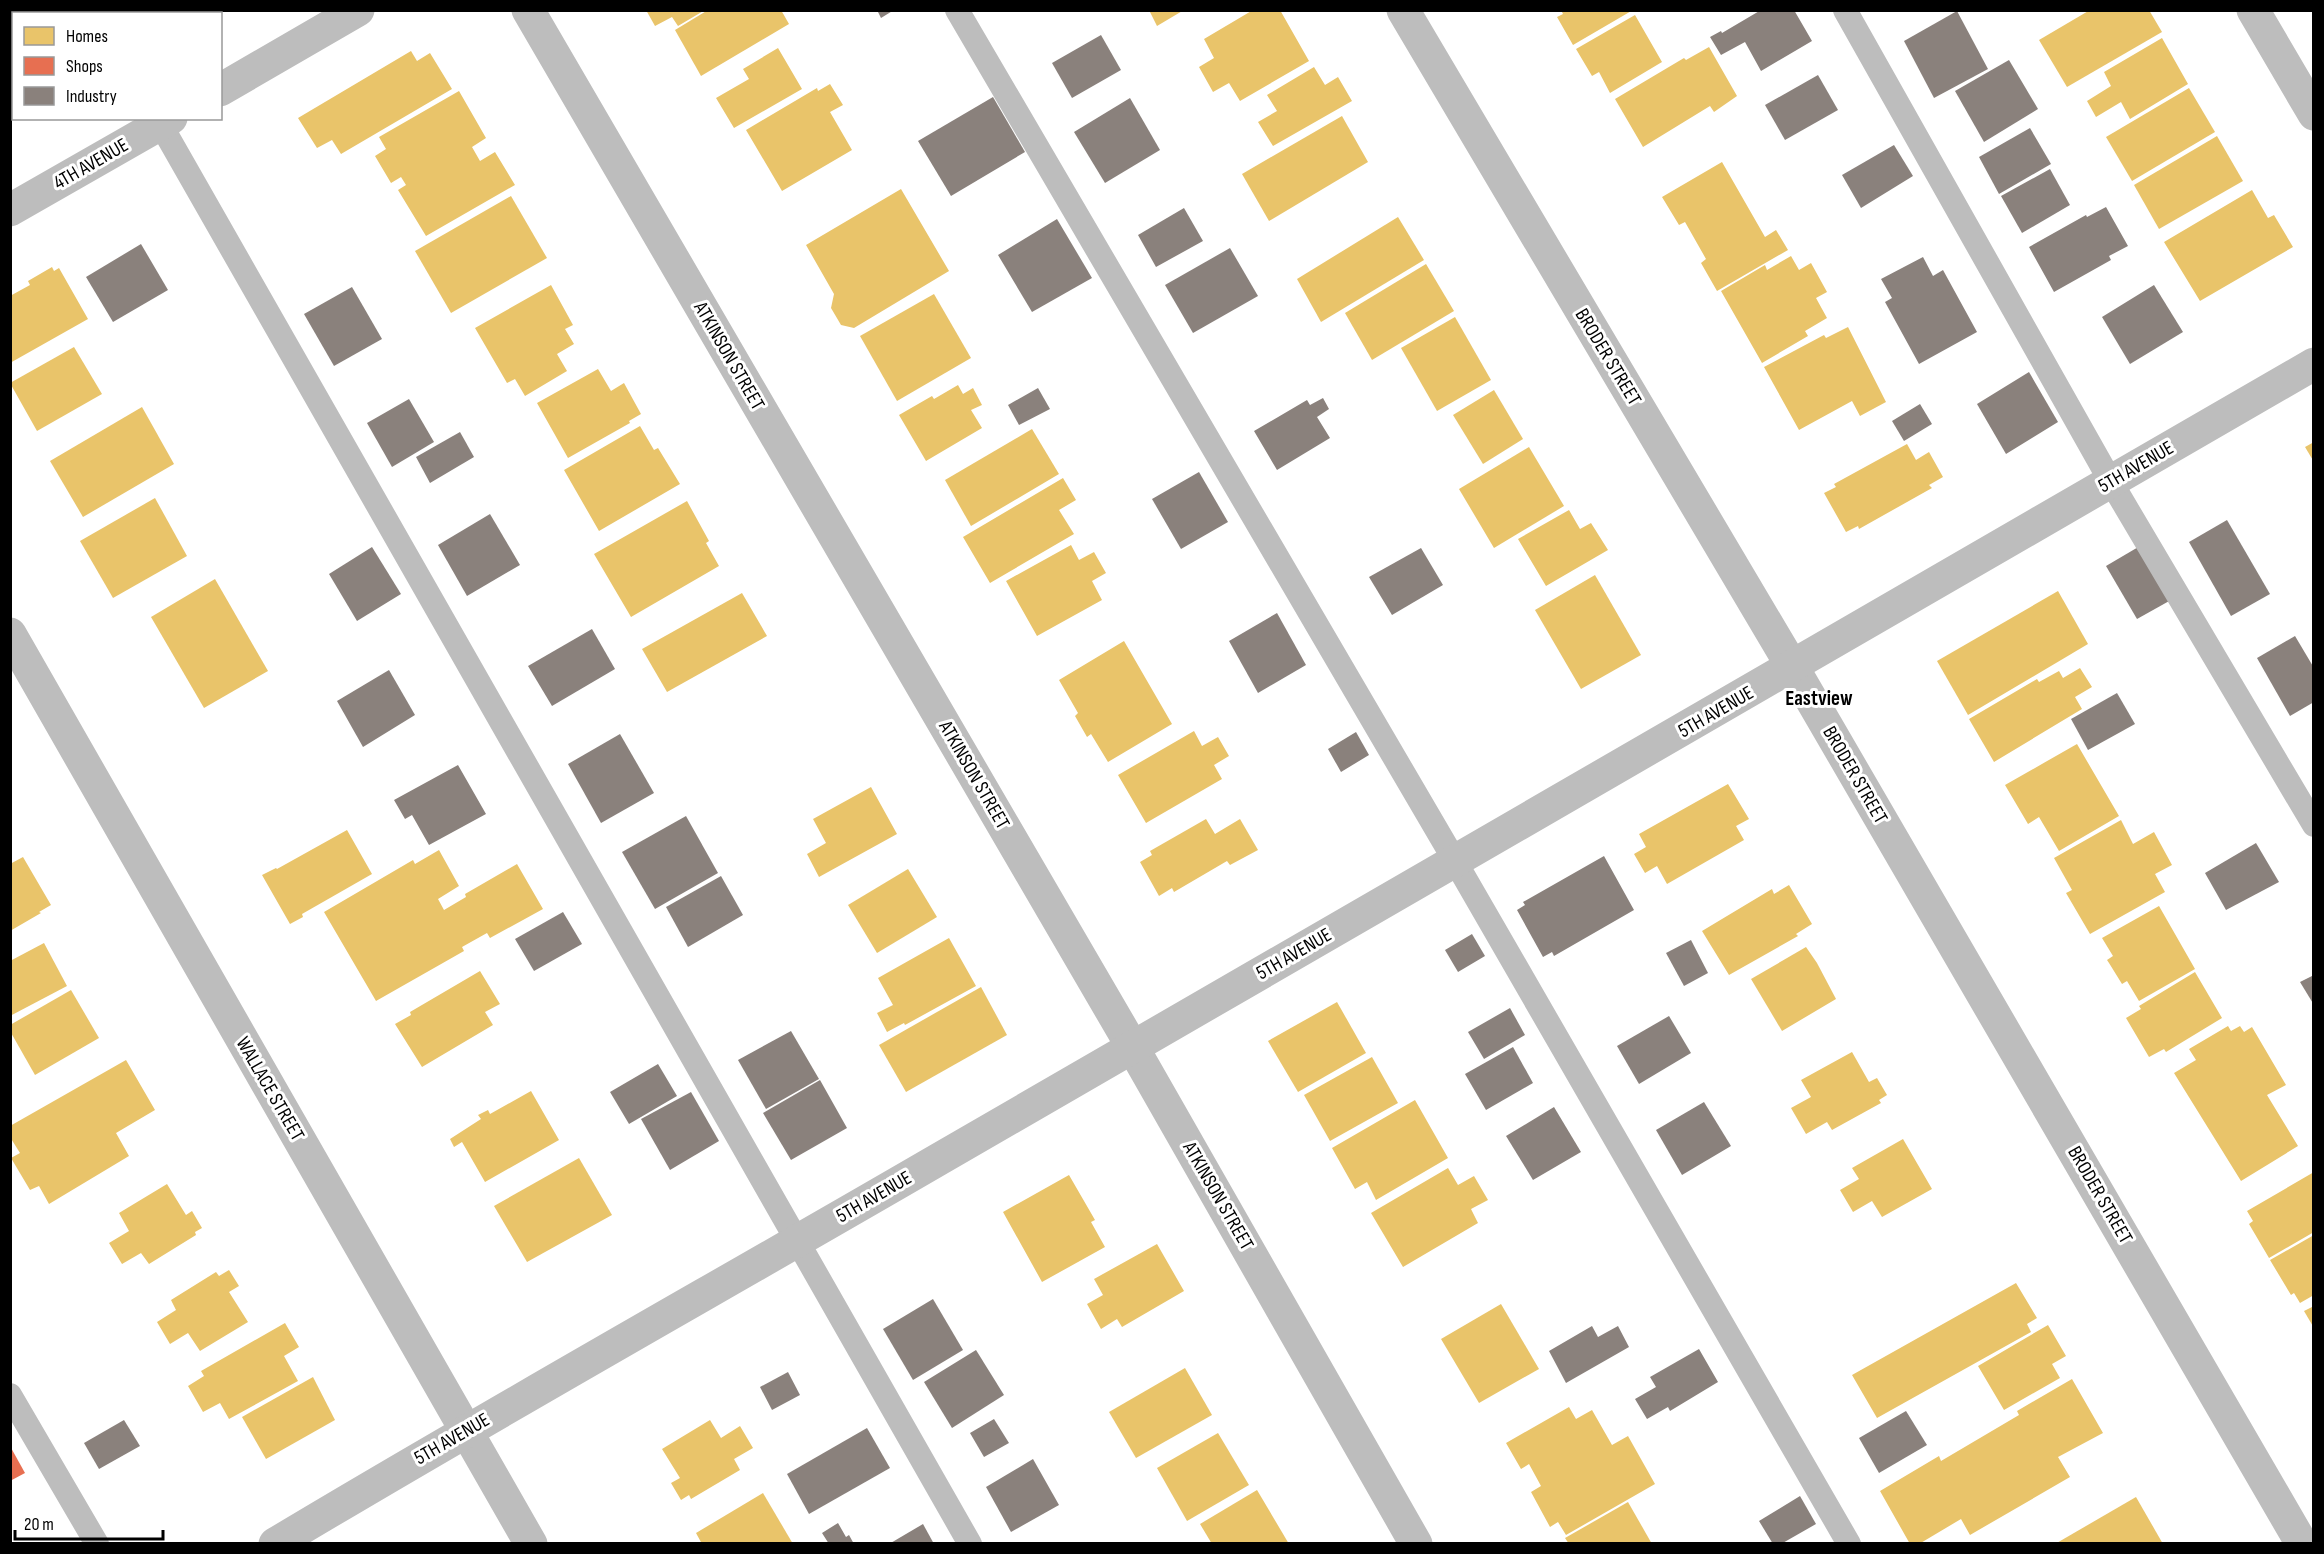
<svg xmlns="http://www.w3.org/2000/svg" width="2324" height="1554" font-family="'Sofia Sans Condensed',sans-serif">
	<rect width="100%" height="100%" fill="#fff"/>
	<!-- homes -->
	<g fill="#e9c46a">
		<path d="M646,10H705L678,26L672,17L655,26Z"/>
		<path d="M708,10H781L789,24L701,76L675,30Z"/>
		<path d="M1149,10H1184L1157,26Z"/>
		<path d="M1253,10H1280L1309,61L1240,101L1229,83L1213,92L1199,67L1214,58L1204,39Z"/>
		<path d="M1561,10H1633L1573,45L1557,17L1563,14Z"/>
		<path d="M2090,10H2149L2162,32L2067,87L2039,40Z"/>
		<path d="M1635,15L1662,62L1610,93L1599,72L1592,76L1576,49Z"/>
		<path d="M2162,38L2188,84L2130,119L2121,102L2096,117L2087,101L2111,86L2104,72Z"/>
		<path d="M1709,47L1737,96L1714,112L1710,106L1643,147L1615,99L1684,58L1686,60Z"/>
		<path d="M778,48L802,89L734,128L716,98L749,79L743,69Z"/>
		<path d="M411,51L417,61L430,53L452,89L341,154L332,140L317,148L298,118Z"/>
		<path d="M1314,67L1325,85L1338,77L1352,101L1273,146L1258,122L1277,111L1267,95Z"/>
		<path d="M830,84L843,105L830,112L852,150L782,191L746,130L817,88L818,91Z"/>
		<path d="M2189,88L2215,132L2132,181L2106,137Z"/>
		<path d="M459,91L486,138L472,147L480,161L495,152L515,185L426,236L398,190L406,185L401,177L391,183L375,156L386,149L379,137Z"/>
		<path d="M1342,116L1368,162L1269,221L1242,174Z"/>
		<path d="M2217,136L2243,181L2159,229L2134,185Z"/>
		<path d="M1722,162L1765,237L1776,230L1788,250L1717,291L1701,263L1706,259L1685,222L1679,225L1662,197Z"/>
		<path d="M901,189L949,271L854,328L841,325L831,308L834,294L806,245Z"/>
		<path d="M2252,190L2268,218L2274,215L2293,247L2200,301L2164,242Z"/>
		<path d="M511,196L547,258L451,313L415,251Z"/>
		<path d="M1398,217L1424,260L1321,322L1297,279Z"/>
		<path d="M1791,256L1799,270L1811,263L1827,292L1816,298L1827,318L1805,331L1808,336L1762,363L1721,291L1765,265L1767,270Z"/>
		<path d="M1426,264L1454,311L1372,360L1345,313Z"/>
		<path d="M52,267L54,271L59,268L88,319L10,363V296L30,285L28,281Z"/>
		<path d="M551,285L573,325L565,329L574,344L557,354L567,371L525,396L515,379L507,383L475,328Z"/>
		<path d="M934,294L971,358L897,401L860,336Z"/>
		<path d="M1455,317L1491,380L1437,411L1401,348Z"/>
		<path d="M1848,327L1886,402L1860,416L1852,401L1799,430L1764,367L1824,335L1826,338Z"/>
		<path d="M74,347L102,394L37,431L10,383Z"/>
		<path d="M598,369L611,391L624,383L641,414L629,421L630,423L568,458L537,403Z"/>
		<path d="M958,385L963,394L973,388L982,405L971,410L982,428L926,461L899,415L932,396L934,399Z"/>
		<path d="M1494,390L1523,439L1483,464L1453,415Z"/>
		<path d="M142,407L174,464L83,517L50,461Z"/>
		<path d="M640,426L654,450L658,448L680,484L599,531L564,470Z"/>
		<path d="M1032,429L1059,474L971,526L945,480Z"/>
		<path d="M2314,442V462L2305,447Z"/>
		<path d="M1907,444L1916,460L1929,452L1943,477L1929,485L1932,488L1859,529L1858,526L1846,532L1824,493L1836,487L1834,484Z"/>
		<path d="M1529,447L1564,506L1494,548L1459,489Z"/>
		<path d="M1063,478L1076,500L1059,510L1074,534L990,583L963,537Z"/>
		<path d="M155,498L187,556L113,598L80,541Z"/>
		<path d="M687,501L709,541L706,543L719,566L631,617L594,554Z"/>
		<path d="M1569,510L1580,529L1591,523L1608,550L1546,586L1518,539Z"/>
		<path d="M1071,545L1079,560L1094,552L1106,573L1092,581L1102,600L1037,636L1006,581Z"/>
		<path d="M1595,575L1641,655L1581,689L1535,610Z"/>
		<path d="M215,579L268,671L204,708L151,617Z"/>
		<path d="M2058,591L2088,644L1968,715L1937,661Z"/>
		<path d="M742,593L767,636L667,692L642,649Z"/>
		<path d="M1124,641L1172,724L1108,762L1091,734L1087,737L1075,716L1078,713L1059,680Z"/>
		<path d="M2080,668L2092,687L2075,697L2082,709L1994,762L1969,719L2037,679L2039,682L2059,671L2063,678Z"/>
		<path d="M1194,731L1202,746L1218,737L1229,756L1214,765L1222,779L1146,823L1118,775Z"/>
		<path d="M2077,744L2119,816L2059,851L2039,817L2028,824L2005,785Z"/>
		<path d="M1728,784L1749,819L1736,826L1744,840L1667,884L1657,866L1645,873L1634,854L1646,847L1639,834Z"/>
		<path d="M871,787L897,834L819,877L807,854L826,843L813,819Z"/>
		<path d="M1206,819L1215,834L1240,819L1258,850L1230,865L1227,861L1174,892L1172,888L1159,896L1140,862L1152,855L1150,851Z"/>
		<path d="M2121,820L2133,844L2154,832L2172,865L2155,874L2165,892L2090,934L2066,893L2072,890L2054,858Z"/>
		<path d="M347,830L372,874L302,914L303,917L290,924L262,875L276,868L277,869Z"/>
		<path d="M439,850L459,886L438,899L444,910L466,897L465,894L517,864L543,909L490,938L487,933L462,947L464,951L376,1001L324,912L413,860L415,864Z"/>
		<path d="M23,857L51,905L39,912L41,913L10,931V864Z"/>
		<path d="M908,869L937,917L877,953L848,905Z"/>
		<path d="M1789,885L1812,924L1796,934L1798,936L1729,975L1702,931L1772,889L1774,894Z"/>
		<path d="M2159,906L2195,969L2139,1001L2127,981L2122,984L2109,963L2107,960L2113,956L2102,938Z"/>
		<path d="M949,938L976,986L905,1025L904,1023L887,1032L877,1013L893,1005L878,978Z"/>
		<path d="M44,943L67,986L10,1016V961Z"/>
		<path d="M1806,947L1817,963L1836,999L1782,1031L1751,979Z"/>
		<path d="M480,971L500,1004L485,1012L493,1025L422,1067L395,1024L411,1015L410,1012Z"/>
		<path d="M2195,972L2222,1018L2166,1052L2164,1049L2149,1057L2126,1018L2141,1009L2139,1006Z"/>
		<path d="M981,987L1007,1035L906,1092L879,1045Z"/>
		<path d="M71,990L99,1038L35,1075L10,1031V1025Z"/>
		<path d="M1337,1002L1366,1053L1298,1092L1268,1041Z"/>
		<path d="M2228,1026L2231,1031L2240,1026L2244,1032L2252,1027L2286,1085L2267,1095L2298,1146L2241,1181L2174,1073L2196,1060L2189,1049Z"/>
		<path d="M1852,1052L1869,1082L1877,1078L1887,1095L1879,1100L1881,1103L1832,1130L1827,1122L1806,1134L1791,1108L1811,1097L1801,1080Z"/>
		<path d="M1372,1057L1398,1103L1330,1141L1304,1095Z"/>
		<path d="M126,1060L155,1110L116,1133L129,1156L49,1204L39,1186L30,1190L11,1158L20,1153L10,1137V1126Z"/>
		<path d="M531,1091L559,1140L485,1182L462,1142L454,1147L450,1139L481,1119L478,1115L488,1110L490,1114Z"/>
		<path d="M1415,1100L1448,1158L1376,1200L1367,1182L1355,1189L1332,1148Z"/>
		<path d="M1903,1139L1932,1189L1882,1217L1872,1201L1853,1212L1840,1190L1859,1179L1852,1168Z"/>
		<path d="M579,1158L612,1215L527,1262L494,1206Z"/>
		<path d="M1448,1168L1458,1185L1474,1176L1488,1200L1471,1209L1478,1223L1403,1267L1371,1213Z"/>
		<path d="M2314,1172V1232L2269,1258L2249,1224L2253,1221L2247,1211Z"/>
		<path d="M1069,1175L1095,1220L1091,1222L1105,1247L1042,1282L1003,1212Z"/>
		<path d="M167,1184L186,1215L192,1211L202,1228L195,1232L196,1235L149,1264L141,1253L122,1264L109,1243L129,1231L119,1213Z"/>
		<path d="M2314,1235V1295L2300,1303L2294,1293L2291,1295L2270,1260Z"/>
		<path d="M1157,1244L1184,1291L1122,1327L1117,1319L1101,1329L1087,1304L1103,1295L1094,1279Z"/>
		<path d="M229,1270L239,1286L229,1292L248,1322L200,1351L188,1333L170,1344L157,1322L176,1310L171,1300L216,1272L219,1276Z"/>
		<path d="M2016,1283L2037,1318L2027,1324L2031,1332L1877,1418L1852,1375Z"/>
		<path d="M1501,1304L1539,1369L1479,1403L1441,1339Z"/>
		<path d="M2314,1306V1328L2304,1311Z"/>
		<path d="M285,1323L299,1347L284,1356L298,1381L229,1419L220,1403L203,1412L188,1386L204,1376L201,1371Z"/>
		<path d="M2048,1325L2066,1356L2052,1364L2060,1378L2004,1410L1978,1366Z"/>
		<path d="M1185,1368L1212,1415L1136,1458L1109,1412Z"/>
		<path d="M313,1377L335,1420L266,1459L242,1417Z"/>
		<path d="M2072,1379L2103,1433L2058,1457L2070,1477L1970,1535L1961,1519L1919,1544H1910L1880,1491L1939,1456L1941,1461L2019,1415L2017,1411Z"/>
		<path d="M1569,1407L1576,1419L1592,1410L1612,1445L1628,1436L1655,1484L1566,1535L1558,1522L1550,1527L1531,1492L1541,1486L1529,1464L1521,1469L1506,1443Z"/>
		<path d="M710,1420L721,1438L740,1426L753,1448L734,1459L740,1470L691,1499L689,1495L681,1500L671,1483L680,1478L662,1449Z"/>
		<path d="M1218,1433L1249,1485L1187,1521L1157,1468Z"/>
		<path d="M1257,1490L1289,1544H1212L1200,1524Z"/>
		<path d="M763,1493L793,1544H702L696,1533Z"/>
		<path d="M2136,1497L2163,1544H2055Z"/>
		<path d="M1628,1502L1652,1544H1569L1565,1538Z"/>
	</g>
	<!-- shops -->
	<path fill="#e76f51" d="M10,1446L25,1473L10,1481Z"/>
	<!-- industry -->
	<g fill="#8a817c">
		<path d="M877,10H894L881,18Z"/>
		<path d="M1761,10H1794L1812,41L1761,71L1745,42L1721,55L1710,37L1721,31L1722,33Z"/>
		<path d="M1957,11L1988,69L1934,98L1904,41Z"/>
		<path d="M1101,35L1121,70L1072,98L1052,63Z"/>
		<path d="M2009,60L2038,109L1984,142L1955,91Z"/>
		<path d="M1818,75L1838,110L1785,140L1765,105Z"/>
		<path d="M993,97L1025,152L951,196L918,141Z"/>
		<path d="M1130,98L1160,150L1105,183L1074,132Z"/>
		<path d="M2030,128L2051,164L1999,194L1979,157Z"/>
		<path d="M1894,145L1913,176L1861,208L1842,175Z"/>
		<path d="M2050,169L2070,205L2022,233L2001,196Z"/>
		<path d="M2106,207L2128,246L2109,256L2111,260L2054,292L2029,247L2086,215L2087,217Z"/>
		<path d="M1184,208L1203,241L1156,267L1138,235Z"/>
		<path d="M1057,219L1092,278L1032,312L998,255Z"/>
		<path d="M141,244L168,290L113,322L86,277Z"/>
		<path d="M1230,248L1258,296L1193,333L1165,285Z"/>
		<path d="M1923,257L1933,276L1943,270L1977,332L1919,364L1885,302L1892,298L1881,279Z"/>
		<path d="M2154,285L2183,332L2130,364L2102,317Z"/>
		<path d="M352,287L382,339L334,366L304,314Z"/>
		<path d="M2029,372L2058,422L2006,454L1977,404Z"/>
		<path d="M1038,388L1050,409L1019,425L1008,405Z"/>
		<path d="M1323,398L1329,409L1317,417L1330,438L1277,470L1254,431L1307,400L1310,405Z"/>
		<path d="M409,399L434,442L392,467L367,423Z"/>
		<path d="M1920,404L1932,424L1904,441L1892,421Z"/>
		<path d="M460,432L474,457L430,483L416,457Z"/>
		<path d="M1199,472L1228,522L1181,549L1152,499Z"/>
		<path d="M490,514L520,565L467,596L438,545Z"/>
		<path d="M2227,520L2270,594L2231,616L2189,542Z"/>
		<path d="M2140,546L2171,600L2137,619L2106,566Z"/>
		<path d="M372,547L401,594L357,621L329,574Z"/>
		<path d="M1421,548L1443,585L1392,615L1369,577Z"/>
		<path d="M1277,613L1306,665L1258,693L1229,641Z"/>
		<path d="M592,629L615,669L552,706L528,666Z"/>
		<path d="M2295,636L2314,668V702L2290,716L2257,658Z"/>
		<path d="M389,670L415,715L363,747L337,701Z"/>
		<path d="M2117,693L2135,724L2088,750L2071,719Z"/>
		<path d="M1356,732L1369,755L1341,772L1328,749Z"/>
		<path d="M620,734L654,793L601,823L568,764Z"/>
		<path d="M458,765L486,814L429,845L412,815L405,819L394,800Z"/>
		<path d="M686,816L718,873L655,909L622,852Z"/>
		<path d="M2256,843L2279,882L2226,910L2205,873Z"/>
		<path d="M1604,856L1634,910L1554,956L1552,952L1543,957L1517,910L1525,905L1523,902Z"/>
		<path d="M721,876L743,915L688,947L666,907Z"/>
		<path d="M563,912L582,944L534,971L515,939Z"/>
		<path d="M1472,934L1485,956L1458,972L1445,950Z"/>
		<path d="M1691,940L1708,973L1684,986L1666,953Z"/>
		<path d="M2314,975V1005L2300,982Z"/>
		<path d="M1510,1008L1525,1035L1484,1059L1468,1032Z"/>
		<path d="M1669,1016L1691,1053L1639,1084L1617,1046Z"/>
		<path d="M791,1031L819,1079L766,1109L738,1060Z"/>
		<path d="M1513,1047L1533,1083L1486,1110L1465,1074Z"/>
		<path d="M658,1064L677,1096L629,1124L610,1092Z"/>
		<path d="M820,1080L847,1128L791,1160L763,1113Z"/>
		<path d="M691,1092L719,1141L670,1170L641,1119Z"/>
		<path d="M1704,1102L1731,1146L1682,1175L1656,1130Z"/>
		<path d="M1554,1107L1581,1152L1533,1180L1506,1136Z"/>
		<path d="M933,1299L963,1350L913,1380L883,1329Z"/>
		<path d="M1592,1326L1598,1337L1618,1326L1629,1347L1566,1383L1549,1351Z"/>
		<path d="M1699,1349L1718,1382L1670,1411L1668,1407L1647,1419L1635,1399L1656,1387L1650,1377Z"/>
		<path d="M976,1350L1004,1395L952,1428L924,1382Z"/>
		<path d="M788,1372L800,1395L772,1410L760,1387Z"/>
		<path d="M1906,1411L1927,1445L1879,1473L1859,1438Z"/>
		<path d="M994,1419L1009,1443L984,1457L970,1433Z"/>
		<path d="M124,1420L140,1446L99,1469L84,1443Z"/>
		<path d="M867,1428L890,1468L809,1514L787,1474Z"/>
		<path d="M1033,1459L1059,1505L1011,1532L986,1487Z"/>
		<path d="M1800,1496L1816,1524L1781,1544H1773L1759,1521Z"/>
		<path d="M838,1523L846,1537L849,1535L854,1544H829L822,1533Z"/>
		<path d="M923,1524L934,1544H889Z"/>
	</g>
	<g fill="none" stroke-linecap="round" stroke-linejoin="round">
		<!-- service -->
		<g stroke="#bdbdbd" stroke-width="24">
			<path d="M93,10L95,14"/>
			<path d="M957,10L1455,861L1849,1544"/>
			<path d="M1845,10L2111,482L2314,825"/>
			<path d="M157,118L970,1544"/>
			<path d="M10,1395L97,1544"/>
		</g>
		<!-- minor -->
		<g stroke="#bdbdbd" stroke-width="33">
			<path d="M528,10L1133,1048L1416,1544"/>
			<path d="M1403,10L1793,668L2302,1544"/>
			<path d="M2253,10L2314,114"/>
			<path d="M10,634L531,1544"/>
			<path d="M275,1544C495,1412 719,1287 941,1158C1399,894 1857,630 2314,364"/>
		</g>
		<!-- tertiary -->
		<g stroke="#bdbdbd" stroke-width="33">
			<path d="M220,90L358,10"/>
			<path d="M10,210L171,118"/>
		</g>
	</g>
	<g text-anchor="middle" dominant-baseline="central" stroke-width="6" stroke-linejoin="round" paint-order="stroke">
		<!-- street labels -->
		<g font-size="20" fill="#000" stroke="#fff">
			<text transform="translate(91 164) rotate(-30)">4TH AVENUE</text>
			<text transform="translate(729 356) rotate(60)">ATKINSON STREET</text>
			<text transform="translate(1608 357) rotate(59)">BRODER STREET</text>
			<text transform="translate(2136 467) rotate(-30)">5TH AVENUE</text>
			<text transform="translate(1716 712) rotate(-30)">5TH AVENUE</text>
			<text transform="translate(974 775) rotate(60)">ATKINSON STREET</text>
			<text transform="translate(1855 775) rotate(60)">BRODER STREET</text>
			<text transform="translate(1294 954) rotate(-30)">5TH AVENUE</text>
			<text transform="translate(270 1089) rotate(60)">WALLACE STREET</text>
			<text transform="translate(2100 1195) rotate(60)">BRODER STREET</text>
			<text transform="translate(1218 1196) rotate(60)">ATKINSON STREET</text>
			<text transform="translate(874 1197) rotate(-30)">5TH AVENUE</text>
			<text transform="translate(452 1439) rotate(-30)">5TH AVENUE</text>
		</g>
		<!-- neighbourhood labels -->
		<g font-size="21" font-weight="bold" fill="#000" stroke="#fff">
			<text x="1819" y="698">Eastview</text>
		</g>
	</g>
	<!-- border -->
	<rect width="2324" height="1554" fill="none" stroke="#000000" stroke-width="24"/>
	<!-- legend -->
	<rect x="12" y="12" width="210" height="108" fill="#ffffff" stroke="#999999" stroke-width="1.5"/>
	<rect x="24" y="27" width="30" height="18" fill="#e9c46a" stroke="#999999" stroke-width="1.5"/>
	<text x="66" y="42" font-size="18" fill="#000000">Homes</text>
	<rect x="24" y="57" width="30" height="18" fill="#e76f51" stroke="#999999" stroke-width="1.5"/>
	<text x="66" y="72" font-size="18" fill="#000000">Shops</text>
	<rect x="24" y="87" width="30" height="18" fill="#8a817c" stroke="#999999" stroke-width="1.5"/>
	<text x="66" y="102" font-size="18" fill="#000000">Industry</text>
	<!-- scale -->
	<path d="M15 1530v9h148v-9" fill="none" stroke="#000000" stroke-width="3"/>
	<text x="24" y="1530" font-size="18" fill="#000000" stroke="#ffffff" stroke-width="4.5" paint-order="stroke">20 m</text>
</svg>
